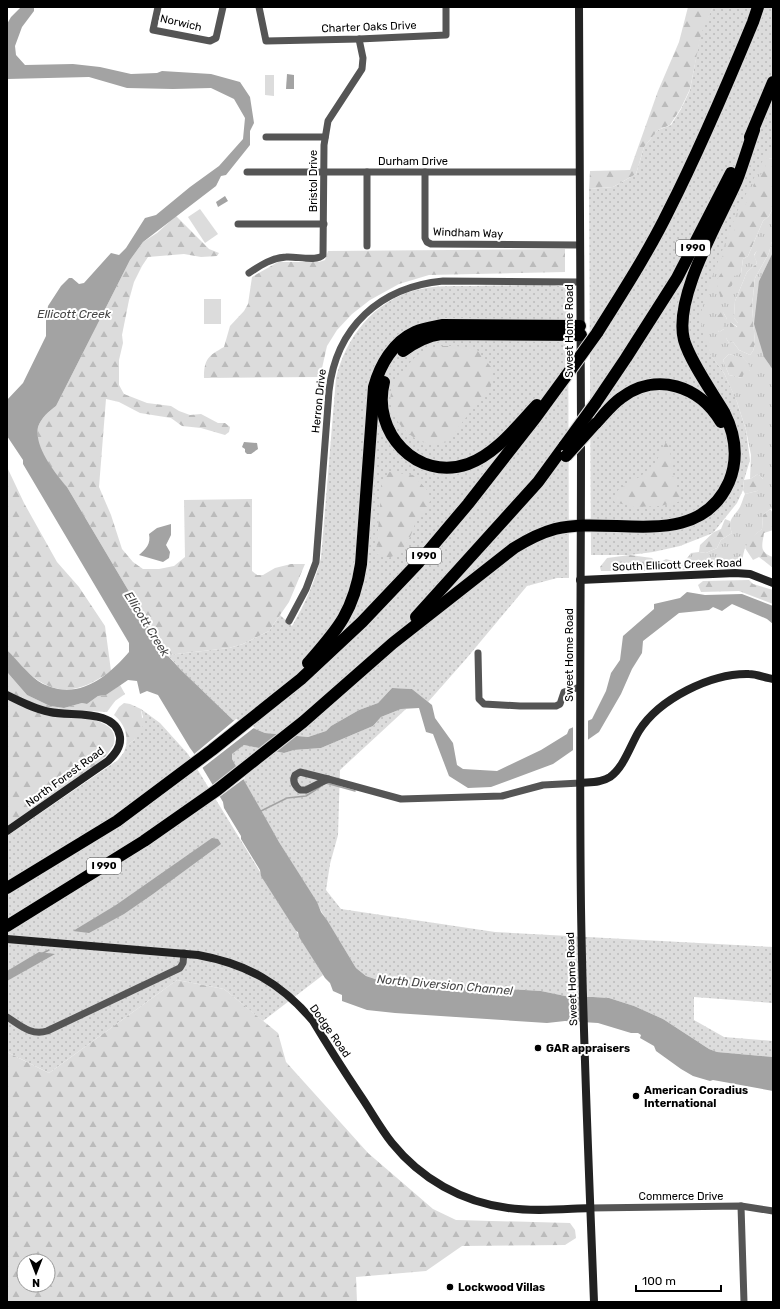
<svg xmlns="http://www.w3.org/2000/svg" width="780" height="1309" font-family="Rubik,sans-serif">
	<defs>
		<pattern id="grass-dots" width="8" height="8" patternUnits="userSpaceOnUse"><rect width="8" height="8" fill="#dcdcdc"/><path d="M2 2h.1M6 6h.1" fill="none" stroke="#bbb" stroke-width="1.8" stroke-linecap="round"/></pattern>
		<pattern id="forest-firs" width="22" height="20" patternUnits="userSpaceOnUse"><rect width="22" height="20" fill="#dcdcdc"/><path d="M5 1l3.5 6h-7zM16 11l3.5 6h-7z" fill="#bbb"/></pattern>
		<pattern id="park-tufts" width="24" height="20" patternUnits="userSpaceOnUse"><rect width="24" height="20" fill="#dcdcdc"/><path d="M3 7l-1-3M5 7V3M7 7l1-3M15 17l-1-3M17 17v-4M19 17l1-3" fill="none" stroke="#bbb"/></pattern>
	</defs>
	<rect width="100%" height="100%" fill="#fff"/>
	<!-- grass -->
	<g fill="url(#grass-dots)">
		<path d="M713,7H773V146L711,355L724,373L736,399L746,430L750,460L744,480L743,490L737,503L713,533L680,546L653,552L630,555H591L589,189L613,187L636,174L644,147L658,130L671,125L681,109L690,90L701,31Z"/>
		<path d="M554,285L568,288L569,578H557L527,586L466,659L428,702L412,689L392,688L378,703L359,710L331,726L326,731L308,737L265,733L233,720L181,670L168,655L229,648L243,644L269,631L280,615L292,626C306,602 314,584 321,558L336,378C346,337 374,301 416,290C435,285 455,286 474,286C501,285 527,285 554,285Z"/>
		<path d="M141,709L160,723L188,754L323,975L263,1021L224,989L177,980L49,1073L7,1052V836L118,760L124,752L126,746L134,740L143,717Z"/>
		<path d="M401,709H406L340,770L338,835L330,864L326,890L341,909L495,932L773,947V1003L694,997V1020L724,1037L773,1041V1057L717,1052L709,1049L663,1019L634,1006L609,998L593,997H570L541,991L490,988L384,982L366,976L356,968L268,824L232,759V754L244,745L284,753L294,750L321,748L373,726L381,717Z"/>
	</g>
	<!-- forest -->
	<g fill="url(#forest-firs)" fill-rule="evenodd">
		<path d="M688,7H713L701,34L690,89L681,108L670,125L658,130L644,147L636,174L613,187L589,189L590,171L630,170L658,91L679,42Z"/>
		<path d="M773,158V208L769,216L763,221L748,256L743,259L741,274L721,300L716,281L721,273L720,263L729,238L734,232L738,213L749,201L753,185L765,169L766,159Z"/>
		<path d="M176,216L209,249L219,253L217,256L201,257L184,254L148,257L142,266L134,282L129,300L122,335L123,343L119,360V385L124,394L147,403L171,406L179,411L190,415L201,414L218,423H225L230,427L229,432L225,435L201,428L182,426L171,418L140,413L119,402L106,399L99,487L111,515L122,549L133,562L143,569H159L174,566L185,557L184,500L252,499V571L257,575H263L275,568L291,564H305L289,602L269,631L243,644L229,648L168,655L157,643L156,637L67,487C55,474 33,447 38,427C41,418 49,411 56,406L130,260L143,242L157,233Z"/>
		<path d="M773,229V240L771,244L769,253L755,278L752,306L755,344L753,351L750,355L739,350L733,342L729,343L726,338L730,322L737,327L738,323L734,318L735,301L747,272L757,263L754,256L758,248L767,241Z"/>
		<path d="M565,249V272L429,275L399,284L370,300L352,314L337,330L327,346L320,377L204,378C204,359 208,356 224,347L230,326L244,311L248,304L252,277L278,262H319L325,260L328,251Z"/>
		<path d="M721,311L723,312L727,319L724,329L719,332L717,329V317Z"/>
		<path d="M438,346H456L477,350L491,367L492,384L447,442C430,446 421,444 407,432C394,420 386,404 393,386C395,380 400,375 404,371C409,363 415,356 423,352C428,349 433,348 438,346Z"/>
		<path d="M729,354L739,357L741,355L751,366L750,370L742,378L729,375L723,360Z"/>
		<path d="M667,440L670,450L673,476L682,501L660,506L634,507L614,502L618,490L641,476L656,462Z"/>
		<path d="M7,467L24,503L57,562L79,587L105,626L111,671C77,695 52,698 21,666C16,661 12,655 7,650Z"/>
		<path d="M389,472L413,475L427,490L431,500L416,521L411,535L401,553L388,558L376,554L382,482Z"/>
		<path d="M758,474L763,479V487L757,491L745,494L743,490L744,480L750,479Z"/>
		<path d="M770,509L773,513V530L764,533C762,546 759,552 773,557V568L759,557L753,560L745,548L748,540L762,529L763,515Z"/>
		<path d="M725,519L730,521V527L732,533L721,540L717,548L706,553L699,552L700,545L714,532L721,529Z"/>
		<path d="M630,555L652,558L656,563L653,571H601L600,567L607,558Z"/>
		<path d="M666,559L673,561L684,562L681,566L660,567L659,563Z"/>
		<path d="M749,580L753,584L773,590V604L739,591L701,592L698,585L703,581Z"/>
		<path d="M7,672L27,695L50,706L64,708L82,703L87,704L98,696L106,695L120,685L125,694L115,701L107,712L52,709L29,702L7,691Z"/>
		<path d="M7,698C26,703 99,716 110,728C115,733 116,741 112,747C104,763 80,777 66,787C46,800 27,813 7,826Z"/>
		<path d="M124,703L130,704L141,709L143,726L134,740L126,746C128,734 124,723 114,715L119,707Z"/>
		<path d="M177,980L224,989L278,1033L286,1062L368,1153L433,1209L456,1220L570,1223L575,1230L576,1238L565,1245L462,1246L426,1271L356,1277L357,1302H7V1052L49,1073ZM24,1261H48V1285H24Z"/>
	</g>
	<!-- park -->
	<path fill="url(#park-tufts)" fill-rule="evenodd" d="M773,145V158L766,159L765,169L753,185L755,193L738,213L734,233L729,238L720,263L721,273L716,281L721,300L727,288L732,286L734,276L741,274L743,259L748,256L763,221L769,216L773,208C773,219 775,233 767,242C762,248 759,247 754,255L757,263L747,272L735,301L734,318L738,323V327L730,322V336L726,338L729,343L733,342L739,350L750,355L753,351L755,344L752,306L755,278L769,253L771,244L773,240V252L759,281L764,357L773,370V508L770,509L763,515L762,529C744,544 745,545 741,568L681,570V566L691,553L699,552L706,553L717,548L721,540L732,533C726,520 734,517 740,507C742,503 743,498 745,494L757,491L760,487H763V479L758,474L750,479L751,455L746,430L737,402L724,373L710,354L703,334L700,317L707,290L737,212L767,152ZM721,312H723L727,319L723,322L724,329L719,332L717,329L720,319L717,317ZM729,354L739,357L741,355L750,366V370L744,373L742,378L729,375L723,360Z"/>
	<!-- pitch -->
	<g fill="#dcdcdc">
		<path d="M265,75H274V96L265,95Z"/>
		<path d="M200,209L218,234L205,243L188,217Z"/>
		<rect x="204" y="299" width="17" height="25"/>
	</g>
	<!-- water -->
	<g fill="#a3a3a3">
		<path d="M21,7H34V11L22,27L15,46L16,55L25,65L73,64L100,67L131,74L157,73L162,71L211,74L240,82L250,97L254,123L250,131V145L226,175L221,176L216,186L143,242L130,260L56,406C49,411 41,418 38,427C34,447 55,473 67,487L156,637L157,644L181,670L233,720L265,733L308,737L326,731L331,726L359,710L378,703L392,688L412,689L432,705L435,718L453,743L457,765L463,769L497,771L541,750L567,734L569,729L592,719L606,691L611,673L620,660L623,636L654,609V604L680,598L687,592L705,595L742,594L773,606V624L767,619L732,604L722,611L713,607L709,610L679,613L643,641L642,653L632,669L621,694L599,732L553,764L491,787L468,788L449,776L433,734L426,732L419,708L401,709L381,717L373,726L321,748L294,750L284,753L244,745L232,754V759L279,842L317,902L321,912L327,920L356,968L366,976L384,982L490,988L541,991L570,997H593L609,998L634,1006L663,1019L709,1049L717,1052L773,1057V1091L713,1080L710,1081L693,1076L681,1069L656,1051L654,1046L640,1038L641,1035L638,1033H631L598,1023L565,1021L547,1023L395,1013L367,1010L342,1001V995L333,991L330,983L325,978L299,937L298,932L296,931L261,876L260,870L241,839V836L224,808L223,802L193,752L190,748L158,695L147,691L140,694L137,681L128,680L106,695L98,696L87,704L82,703L64,708L50,706L27,695L7,672V650C17,660 26,672 38,681C44,685 50,687 58,689C87,694 111,673 129,652V643L23,464V460L7,436V400L23,383L46,336V321L48,306L61,286L69,278H72L79,284L84,283L111,253L119,255L126,248L145,218L156,215L190,187L219,166L243,139L245,118L234,99L211,88L173,89L127,88L89,77L7,79V24L11,17Z"/>
		<path d="M287,74L294,75V89H286Z"/>
		<path d="M225,196L228,201L218,207L216,202Z"/>
		<path d="M773,252V370L764,357L754,324L759,281Z"/>
		<path d="M244,442L257,443L258,449L251,454H247L245,452V449L242,447Z"/>
		<path d="M171,524V535L166,545L170,552L169,558L163,562L139,555C146,549 151,544 149,534L157,528Z"/>
		<path d="M212,838L218,839L221,844L153,894L124,914L89,933L73,931L116,905Z"/>
		<path d="M39,952L55,954L7,981V971Z"/>
	</g>
	<!-- pier -->
	<g fill="#fff">
		<path d="M236,719L255,727L201,769L193,755Z"/>
		<path d="M588,719V742L573,752V725Z"/>
		<path d="M238,766L245,778L218,798L211,786Z"/>
	</g>
	<g fill="none" stroke-linecap="round" stroke-linejoin="round">
		<!-- stream -->
		<g stroke="#a3a3a3" stroke-width="1.5">
			<path d="M326,783L355,791"/>
			<path d="M261,811L287,798L306,796L320,787"/>
			<path d="M43,953L49,950"/>
		</g>
		<!-- highway casing -->
		<g stroke="#dbdbdb" stroke-width="14">
			<g id="highway">
				<path d="M750,137L773,82"/>
				<path d="M597,333C622,293 648,253 669,210C700,149 727,85 753,22L758,7"/>
				<path d="M403,351C415,342 426,336 441,334L581,335"/>
				<path d="M384,382C371,432 417,482 468,464C496,454 517,426 537,405"/>
				<path d="M595,404L626,358L677,278L731,173"/>
				<path d="M595,424C603,416 611,405 621,398C656,371 700,386 721,422"/>
				<path d="M416,617L538,482L565,445"/>
				<path d="M308,663C338,629 354,611 361,564L374,387C380,365 393,342 415,332C424,328 433,327 443,325L580,326"/>
				<path d="M7,888L117,821L212,750L301,679L362,622L419,562L468,504L536,417L566,376"/>
				<path d="M7,926L144,841L217,790L303,722L393,643L514,548C527,540 540,533 555,529C613,515 698,552 729,482C739,458 735,434 724,412C712,392 690,361 684,340C673,297 720,220 737,180C743,164 748,147 754,130"/>
			</g>
		</g>
		<!-- street -->
		<g stroke="#555" stroke-width="7">
			<path d="M158,7L153,30L210,41L216,38L223,7"/>
			<path d="M259,7L266,41L359,39L446,35V7"/>
			<path d="M266,137H325"/>
			<path d="M247,172H579"/>
			<path d="M367,172V246"/>
			<path d="M425,172V238L427,242L431,244L580,245"/>
			<path d="M238,224H324"/>
			<path d="M249,273C261,265 271,258 286,257C296,256 317,262 323,255L324,145L328,121L362,69L363,58L359,39"/>
			<path d="M289,621L306,589L316,562L329,391C336,327 380,287 443,281L580,282"/>
			<path d="M478,653L479,699L484,704L520,706H556L560,704L564,692L580,687"/>
			<path d="M300,772L328,779L306,790H300C295,786 292,781 295,775Z"/>
			<path d="M328,779L401,799L502,796L543,785L580,783"/>
			<path d="M7,1017C20,1025 31,1036 47,1031L180,968L183,963L184,953"/>
			<path d="M741,1206L744,1302"/>
			<path d="M590,1208L741,1206L773,1211"/>
		</g>
		<!-- secondary -->
		<g stroke="#222" stroke-width="8">
			<path d="M579,7L581,423"/>
			<path d="M581,439C581,595 579,751 581,908C583,1039 589,1171 594,1302"/>
			<path d="M580,580L735,573L750,574L773,583"/>
			<path d="M7,695C21,702 35,709 50,712C71,717 116,708 120,737C121,747 115,754 108,761L7,831"/>
			<path d="M580,783C590,782 601,783 610,777C624,767 630,746 639,731C659,699 711,673 749,674C757,674 765,678 773,679"/>
			<path d="M7,939L198,955C247,964 281,983 313,1021C328,1046 344,1071 360,1095C371,1111 380,1128 392,1143C421,1179 462,1202 508,1208C535,1212 563,1209 590,1208"/>
		</g>
		<!-- highway -->
		<use href="#highway" stroke="#000" stroke-width="12"/>
		<!-- highway-bridge casing -->
		<g stroke="#dbdbdb" stroke-width="14" stroke-linecap="butt">
			<g id="highway-bridge">
				<path d="M566,376L597,333"/>
				<path d="M565,445L595,404"/>
				<path d="M566,456L595,424"/>
			</g>
		</g>
		<!-- highway-bridge -->
		<use href="#highway-bridge" stroke="#000" stroke-width="12"/>
	</g>
	<!-- markers -->
	<g fill="#000" stroke="#fff" stroke-width="1.5">
		<circle cx="538" cy="1048" r="4"/>
		<circle cx="636" cy="1096" r="4"/>
		<circle cx="450" cy="1287" r="4"/>
	</g>
	<g text-anchor="middle" dominant-baseline="central" stroke-width="4" stroke-linejoin="round" paint-order="stroke">
		<!-- shield labels -->
		<g fill="#fff" stroke="#4c4c4c" stroke-width="1">
			<rect x="676" y="240" width="34" height="16" rx="3"/>
			<rect x="407" y="548" width="34" height="16" rx="3"/>
			<rect x="87" y="858" width="34" height="16" rx="3"/>
		</g>
		<g font-size="10" font-weight="bold" fill="#000">
			<text x="693" y="248">I 990</text>
			<text x="424" y="556">I 990</text>
			<text x="104" y="866">I 990</text>
		</g>
		<!-- street labels -->
		<g font-size="11" fill="#000" stroke="#fff">
			<text transform="translate(181 23) rotate(13)">Norwich</text>
			<text transform="translate(369 27) rotate(-2)">Charter Oaks Drive</text>
			<text x="413" y="161">Durham Drive</text>
			<text transform="translate(313 181) rotate(-90)">Bristol Drive</text>
			<text transform="translate(468 233) rotate(2)">Windham Way</text>
			<text transform="translate(569 331) rotate(-90)">Sweet Home Road</text>
			<text transform="translate(319 401) rotate(-84)">Herron Drive</text>
			<text transform="translate(677 565) rotate(-2)">South Ellicott Creek Road</text>
			<text transform="translate(569 655) rotate(-90)">Sweet Home Road</text>
			<text transform="translate(65 777) rotate(-36)">North Forest Road</text>
			<text transform="translate(572 979) rotate(-92)">Sweet Home Road</text>
			<text transform="translate(330 1031) rotate(55)">Dodge Road</text>
			<text x="681" y="1196">Commerce Drive</text>
		</g>
		<!-- poi labels -->
		<g font-size="11" font-weight="bold" fill="#000" stroke="#fff" text-anchor="start">
			<text x="546" y="1048">GAR appraisers</text>
			<text x="644" y="1090">American Coradius<tspan x="644" dy="13">International</tspan></text>
			<text x="458" y="1287">Lockwood Villas</text>
		</g>
		<!-- water labels -->
		<g font-size="12" font-style="italic" fill="#444" stroke="#fff">
			<text x="74" y="314">Ellicott Creek</text>
			<text transform="translate(147 624) rotate(58)">Ellicott Creek</text>
			<text transform="translate(445 985) rotate(5)">North Diversion Channel</text>
		</g>
	</g>
	<!-- border -->
	<rect width="780" height="1309" fill="none" stroke="#000000" stroke-width="16"/>
	<!-- north arrow -->
	<g transform="translate(36 1273) rotate(180)"><circle r="19" fill="#ffffff" stroke="#999999"/>
	<path d="M0-3L7 15L0 10L-7 15Z" fill="#000000"/>
	<text y="-6" font-size="11" font-weight="bold" text-anchor="middle" fill="#000000">N</text>
	</g>
	<!-- scale -->
	<path d="M636 1285v6h85v-6" fill="none" stroke="#000000" stroke-width="2"/>
	<text x="642" y="1285" font-size="12" fill="#000000" stroke="#ffffff" stroke-width="3" paint-order="stroke">100 m</text>
</svg>
